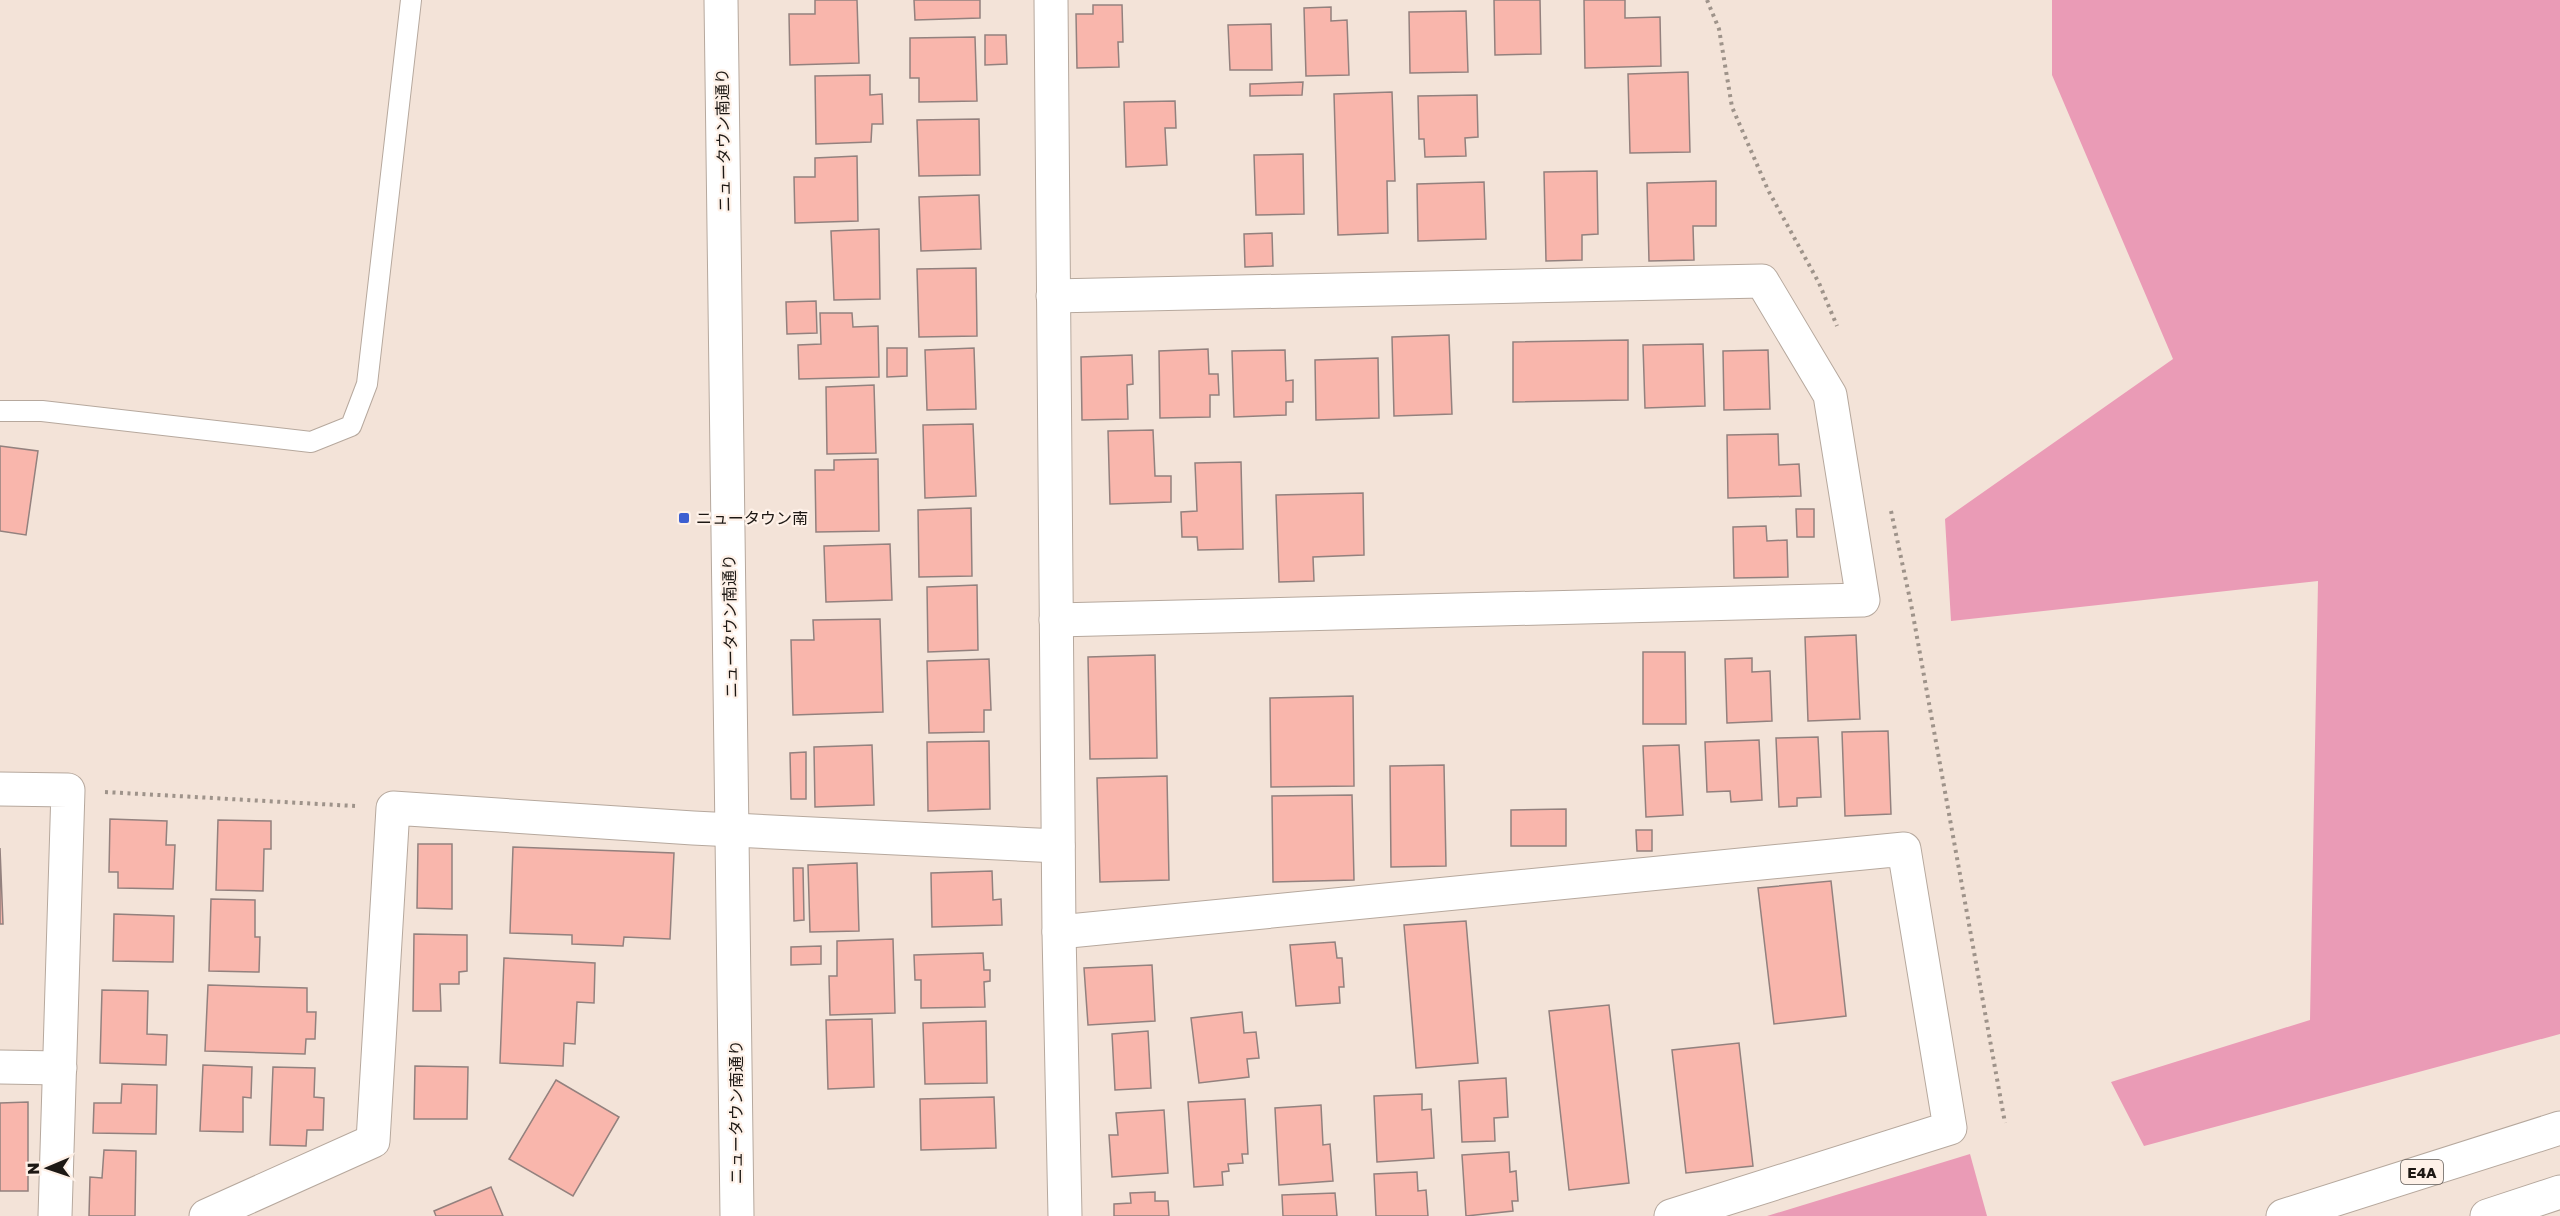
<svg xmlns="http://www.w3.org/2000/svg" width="2560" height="1216" font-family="'Golos Text','Noto Sans JP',sans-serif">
	<rect width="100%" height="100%" fill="#f3e3d8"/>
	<!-- forest -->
	<g fill="#ea9bb6">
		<path d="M2052,0H2560V1034L2144,1146L2111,1082L2310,1020L2318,581L1951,621L1945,519L2173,359L2052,75Z"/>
		<path d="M1970,1154L1987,1216H1767Z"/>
	</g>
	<!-- building -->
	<g fill="#f9b6ac" stroke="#93817e" stroke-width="1.5">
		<path d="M815,0H857L859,63L790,65L789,14H815Z"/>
		<path d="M914,0H980V18L915,20Z"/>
		<path d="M1494,0H1540L1541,54L1495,55Z"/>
		<path d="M1584,0H1625V18L1660,17L1661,66L1585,68Z"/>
		<path d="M1093,5H1122L1123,42H1118L1119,67L1077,68L1076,14H1093Z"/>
		<path d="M1331,7V21L1347,20L1349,75L1306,76L1304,8Z"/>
		<path d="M1466,11L1468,72L1410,73L1409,12Z"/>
		<path d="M1271,24L1272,70H1230L1228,25Z"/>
		<path d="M985,35H1006L1007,64L985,65Z"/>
		<path d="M975,37L977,101L919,102V78H910V38Z"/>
		<path d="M1688,72L1690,152L1630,153L1628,74Z"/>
		<path d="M870,75V95L882,94L883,124H872L871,142L816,144L815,76Z"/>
		<path d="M1303,82L1302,95L1250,96V84Z"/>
		<path d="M1392,92L1395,181H1387L1388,233L1338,235L1334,94Z"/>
		<path d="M1477,95L1478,137L1465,138L1466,156L1425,157L1424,139H1419L1418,96Z"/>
		<path d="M1175,101L1176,128H1165L1167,165L1126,167L1124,102Z"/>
		<path d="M979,119L980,175L919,176L917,120Z"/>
		<path d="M1303,154L1304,214L1256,215L1254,155Z"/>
		<path d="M857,156L858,221L795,223L794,177H815V158Z"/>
		<path d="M1597,171L1598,234L1582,235V260L1546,261L1544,172Z"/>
		<path d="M1716,181V226H1693L1694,260L1649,261L1647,183Z"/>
		<path d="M1484,182L1486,239L1418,241L1417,184Z"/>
		<path d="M979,195L981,249L921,251L919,197Z"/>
		<path d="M879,229L880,299L834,300L831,231Z"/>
		<path d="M1272,233L1273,266L1245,267L1244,234Z"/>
		<path d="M976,268L977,336L919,337L917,269Z"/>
		<path d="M816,301L817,333L787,334L786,302Z"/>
		<path d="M820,313H852L853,327L878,326L879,377L799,379L798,345L821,344Z"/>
		<path d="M1449,335L1452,414L1394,416L1392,337Z"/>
		<path d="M1628,340V400L1513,402V342Z"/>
		<path d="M1703,344L1705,406L1645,408L1643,345Z"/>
		<path d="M887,348H907V376L887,377Z"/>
		<path d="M974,348L976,409L927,410L925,350Z"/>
		<path d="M1208,349L1209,374H1218L1219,395H1210V417L1160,418L1159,351Z"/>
		<path d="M1285,350L1286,381L1293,380V402H1286V415L1234,417L1232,351Z"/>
		<path d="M1768,350L1770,409L1724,410L1723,351Z"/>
		<path d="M1132,355L1133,384L1127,385L1128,419L1082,420L1081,357Z"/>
		<path d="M1378,358L1379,418L1316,420L1315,360Z"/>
		<path d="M874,385L876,453L827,454L826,387Z"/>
		<path d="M973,424L976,496L925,498L923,425Z"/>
		<path d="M1153,430L1155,476H1171V502L1110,504L1108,431Z"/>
		<path d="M1778,434L1779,465L1799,464L1801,496L1728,498L1727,435Z"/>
		<path d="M0,446L38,451L26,535L0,531Z"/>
		<path d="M878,459L879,531L816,532L815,470H834V460Z"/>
		<path d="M1241,462L1243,549L1198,550L1197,537H1182L1181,512L1197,511L1195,463Z"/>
		<path d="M1363,493L1364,555L1313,557L1314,581L1279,582L1276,495Z"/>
		<path d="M971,508L972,576L919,577L918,510Z"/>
		<path d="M1796,509H1814V537H1797Z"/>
		<path d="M1766,526L1767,541L1787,540L1788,577L1734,578L1733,527Z"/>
		<path d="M890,544L892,600L826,602L824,546Z"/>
		<path d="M977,585L978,650L928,652L927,587Z"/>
		<path d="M880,619L883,712L793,715L791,640H814L813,620Z"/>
		<path d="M1856,635L1860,719L1808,721L1805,637Z"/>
		<path d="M1643,652H1685L1686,724H1643Z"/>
		<path d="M1155,655L1157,758L1090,759L1088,657Z"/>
		<path d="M1752,658V672L1770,671L1772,721L1727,723L1725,659Z"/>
		<path d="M989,659L991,710H984V732L929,733L927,661Z"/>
		<path d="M1353,696L1354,786L1271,787L1270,698Z"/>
		<path d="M1888,731L1891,814L1845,816L1842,732Z"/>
		<path d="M1818,737L1821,797L1797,798V806L1779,807L1776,738Z"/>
		<path d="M1759,740L1762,800L1731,802L1730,791L1707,792L1705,742Z"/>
		<path d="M989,741L990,809L928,811L927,742Z"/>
		<path d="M872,745L874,805L815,807L814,747Z"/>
		<path d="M1679,745L1683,815L1646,817L1643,746Z"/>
		<path d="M806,752V799H791L790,753Z"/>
		<path d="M1444,765L1446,866L1391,867L1390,766Z"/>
		<path d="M1167,776L1169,880L1100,882L1097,778Z"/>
		<path d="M1352,795L1354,880L1273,882L1272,796Z"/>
		<path d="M1566,809V846H1511V810Z"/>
		<path d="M110,819L167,821L166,845H175L173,889L118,888V872H109Z"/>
		<path d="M218,820L271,821V849H264L263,891L216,890Z"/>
		<path d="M1636,830H1652V851H1637Z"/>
		<path d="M418,844H452V909L417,908Z"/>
		<path d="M513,847L674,853L670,939L624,937L623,946L572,944V935L510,933Z"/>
		<path d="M0,848L3,924H0Z"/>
		<path d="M857,863L859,931L810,932L808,865Z"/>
		<path d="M793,868H803L804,920L794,921Z"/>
		<path d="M992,871L993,900L1001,899L1002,925L932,927L931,873Z"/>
		<path d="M1831,881L1846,1016L1774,1024L1758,888Z"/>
		<path d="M211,899L255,900V937H260L259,972L209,971Z"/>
		<path d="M114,914L174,916L173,962L113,961Z"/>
		<path d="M1466,921L1478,1063L1416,1068L1404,925Z"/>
		<path d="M414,934L467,935V971L459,972V984H440L441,1011H413Z"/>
		<path d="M893,939L895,1013L830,1015L829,976H837V941Z"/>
		<path d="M1335,942L1337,958H1342L1344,987H1339L1340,1003L1296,1006L1290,945Z"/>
		<path d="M821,946V964L791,965V947Z"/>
		<path d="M983,953L984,970H990V981L984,982L985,1007L921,1008V980H915L914,955Z"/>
		<path d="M504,958L595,963L594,1003L577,1002L575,1044L564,1043L563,1066L500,1063Z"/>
		<path d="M1152,965L1155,1021L1088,1025L1084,968Z"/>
		<path d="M208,985L307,988V1012H316L315,1039H306L305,1054L205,1051Z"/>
		<path d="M102,990L148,991L147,1034L167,1035L166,1065L100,1063Z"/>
		<path d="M1609,1005L1629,1183L1569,1190L1549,1011Z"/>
		<path d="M1242,1012L1244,1033L1256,1032L1259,1058L1247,1059L1249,1077L1199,1083L1191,1018Z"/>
		<path d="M872,1019L874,1087L828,1089L826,1020Z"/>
		<path d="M986,1021L987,1083L925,1084L923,1023Z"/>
		<path d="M1148,1031L1151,1088L1115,1090L1112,1034Z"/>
		<path d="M1739,1043L1753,1166L1686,1173L1672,1050Z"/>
		<path d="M203,1065L252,1067L251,1098L243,1097V1132L200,1131Z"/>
		<path d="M415,1066L468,1067L467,1119H414Z"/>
		<path d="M273,1067L315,1068L314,1097L324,1098L323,1130H307L306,1146L270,1145Z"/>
		<path d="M1506,1078L1508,1117L1494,1118L1495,1141L1462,1142L1459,1081Z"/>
		<path d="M556,1080L619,1117L573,1196L509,1159Z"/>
		<path d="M122,1084L157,1085L156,1134L93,1133L94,1103H121Z"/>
		<path d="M1422,1094V1110L1431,1109L1434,1158L1377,1162L1374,1096Z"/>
		<path d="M994,1097L996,1148L921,1150L920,1099Z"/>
		<path d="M1245,1099L1248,1154H1242L1243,1163L1228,1164L1229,1171L1222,1172L1223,1185L1194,1187L1188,1102Z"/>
		<path d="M28,1102V1191H0V1103Z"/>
		<path d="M1321,1105L1323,1145L1330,1144L1333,1181L1279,1185L1275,1108Z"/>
		<path d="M1164,1110L1168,1173L1112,1177L1109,1135H1118L1116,1113Z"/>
		<path d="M104,1150L136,1151L135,1216H89L90,1177L102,1178Z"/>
		<path d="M1509,1152L1510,1172L1516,1171L1518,1201H1512L1513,1211L1466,1216L1462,1155Z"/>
		<path d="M1417,1172L1418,1191L1426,1190L1428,1216H1376L1374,1174Z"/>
		<path d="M491,1187L503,1216H436L434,1211Z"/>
		<path d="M1155,1192V1201H1168L1169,1216H1114V1204L1131,1203L1130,1193Z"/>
		<path d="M1335,1193L1337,1216H1283L1282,1195Z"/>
	</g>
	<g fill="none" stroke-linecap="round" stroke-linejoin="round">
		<!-- service casing -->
		<g stroke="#b6a89d" stroke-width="22">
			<path id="service" d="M0,411H42L311,442L351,426L367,384L411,0"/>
		</g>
		<!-- minor casing -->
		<g stroke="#b6a89d" stroke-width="35">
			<g id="minor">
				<path d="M1051,0L1059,932L1065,1216"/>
				<path d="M1053,296L1762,281L1830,395L1863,600L1056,620"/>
				<path d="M0,789L68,790L55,1216"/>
				<path d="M1059,932L1904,849L1950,1128L1671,1216"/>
				<path d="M0,1067L60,1068"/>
				<path d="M206,1216L373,1141L393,808L693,828L1058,846"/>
			</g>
		</g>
		<!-- tertiary casing -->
		<g stroke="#b6a89d" stroke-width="35">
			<path id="tertiary" d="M721,0L737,1216"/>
		</g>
		<!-- motorway casing -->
		<g stroke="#b6a89d" stroke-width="35">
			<g id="motorway">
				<path d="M2283,1216L2560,1128"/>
				<path d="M2487,1216L2560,1192"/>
			</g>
		</g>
		<!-- path -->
		<g stroke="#9e938a" stroke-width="4" stroke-dasharray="3 4.5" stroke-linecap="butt">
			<path d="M1707,0L1719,29L1732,107L1768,190L1819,283L1837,326"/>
			<path d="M1891,511L1911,604L2005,1123"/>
			<path d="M105,792L355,806"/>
		</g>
		<!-- service -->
		<use href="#service" stroke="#fff" stroke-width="20"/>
		<!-- minor -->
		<use href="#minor" stroke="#fff" stroke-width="33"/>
		<!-- tertiary -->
		<use href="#tertiary" stroke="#fff" stroke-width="33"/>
		<!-- motorway -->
		<use href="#motorway" stroke="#fff" stroke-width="33"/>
	</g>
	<!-- markers -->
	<rect fill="#3c5fd1" stroke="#fef1e8" stroke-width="2" x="678" y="512" width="12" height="12" rx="3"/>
	<g text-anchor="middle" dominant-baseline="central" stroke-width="4.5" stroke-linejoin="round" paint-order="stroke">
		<!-- shield labels -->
		<rect fill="#fef1e8" stroke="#605954" stroke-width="1.5" x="2401" y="1160" width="42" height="24" rx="4.5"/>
		<g font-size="15" font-weight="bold" fill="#1d1814">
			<text x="2422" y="1172">E4A</text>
		</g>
		<!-- street labels -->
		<g font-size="16" fill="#1d1814" stroke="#fef1e8">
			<text transform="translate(723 140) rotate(-91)">ニュータウン南通り</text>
			<text transform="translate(730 626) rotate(-91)">ニュータウン南通り</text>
			<text transform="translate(736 1112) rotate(-90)">ニュータウン南通り</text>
		</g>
		<!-- poi labels -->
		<g font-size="16" fill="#1d1814" stroke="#fef1e8" text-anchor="start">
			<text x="696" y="518">ニュータウン南</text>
		</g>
	</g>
	<!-- north arrow -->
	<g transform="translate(48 1168) rotate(268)" stroke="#fef1e8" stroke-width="4.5" paint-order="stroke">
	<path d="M0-4.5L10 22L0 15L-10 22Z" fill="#1d1814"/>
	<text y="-9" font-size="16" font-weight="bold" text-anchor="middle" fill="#1d1814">N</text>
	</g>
</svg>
